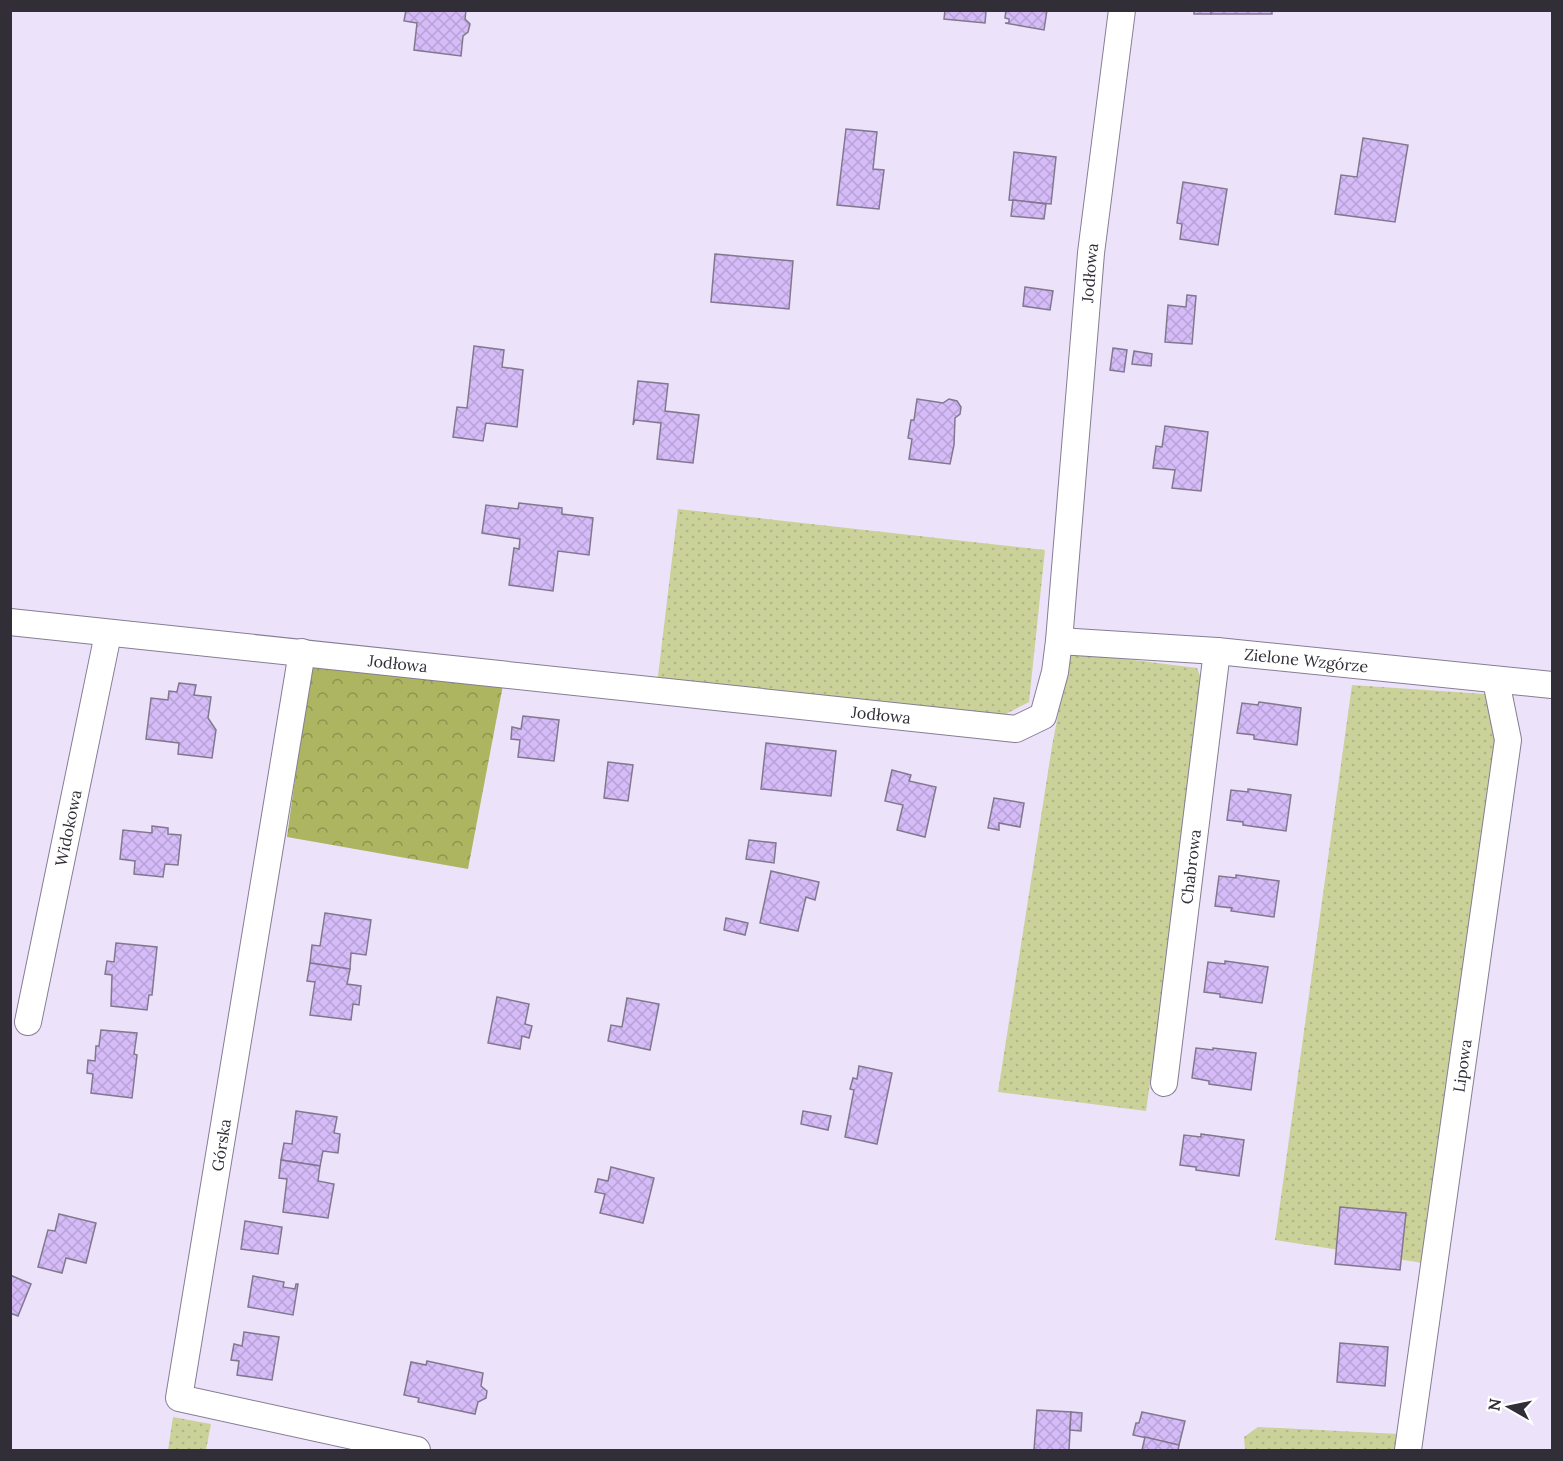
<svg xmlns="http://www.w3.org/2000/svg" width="1563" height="1461" font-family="Lora,serif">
	<defs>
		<pattern id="grass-dots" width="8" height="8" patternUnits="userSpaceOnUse" patternTransform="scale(1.5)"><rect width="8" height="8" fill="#cbd299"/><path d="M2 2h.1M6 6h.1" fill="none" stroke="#afb584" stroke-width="1.8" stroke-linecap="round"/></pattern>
		<pattern id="forest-crowns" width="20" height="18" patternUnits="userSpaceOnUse" patternTransform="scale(1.5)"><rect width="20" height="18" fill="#adb560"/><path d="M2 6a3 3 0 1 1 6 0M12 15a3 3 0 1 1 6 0" fill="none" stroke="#8d9450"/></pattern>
		<pattern id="building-cross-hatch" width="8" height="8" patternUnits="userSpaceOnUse" patternTransform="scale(1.5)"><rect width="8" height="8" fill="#d5bbf8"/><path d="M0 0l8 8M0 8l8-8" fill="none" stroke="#b7a1d5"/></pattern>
	</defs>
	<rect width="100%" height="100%" fill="#ece3fb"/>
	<!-- grass -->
	<g fill="url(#grass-dots)">
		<path d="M678,509L1045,550L1029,702L994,720L657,684Z"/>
		<path d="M1070,652L1197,668L1207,694L1146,1111L998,1092L1052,746Z"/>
		<path d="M1352,685L1485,694L1497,741L1423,1263L1275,1240Z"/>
		<path d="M173,1417L211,1424L206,1450H168Z"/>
		<path d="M1258,1427L1399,1434L1396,1450H1245L1244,1437Z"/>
	</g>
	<!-- forest -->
	<path fill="url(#forest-crowns)" d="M321,663L503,685L468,869L287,837L310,670Z"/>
	<!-- building -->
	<g fill="url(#building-cross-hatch)" stroke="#81788e" stroke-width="1.5">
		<path d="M406,10H466L465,19L470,24L468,32L463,36L461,56L414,50L417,23L404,21Z"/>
		<path d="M945,10H984L986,11L985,23L944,19Z"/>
		<path d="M1006,10H1047L1044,30L1005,23H1009V19L1005,18Z"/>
		<rect x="1194" y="10" width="17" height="4"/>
		<rect x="1211" y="10" width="61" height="4"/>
		<path d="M846,129L877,132L873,169L884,170L879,209L837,205Z"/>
		<path d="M1363,138L1408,145L1395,222L1335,214L1341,175L1357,177Z"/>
		<path d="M1014,152L1056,157L1051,204L1009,200Z"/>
		<path d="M1183,182L1227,189L1218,245L1180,239L1182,224L1177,223Z"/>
		<path d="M1013,200L1046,204L1044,219L1011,216Z"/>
		<path d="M715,254L793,261L789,309L711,302Z"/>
		<path d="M1025,287L1053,291L1050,310L1023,306Z"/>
		<path d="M1187,295L1196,296L1192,344L1165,342L1168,305L1186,307Z"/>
		<path d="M474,346L504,350L502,367L523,370L517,427L486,423L483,441L453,437L457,407L467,408Z"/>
		<path d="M1113,348L1127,350L1124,372L1110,370Z"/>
		<path d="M1134,351L1152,354L1151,366L1132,364Z"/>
		<path d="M638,381L668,384L665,411L699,415L693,463L657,459L661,423L635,420L633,425Z"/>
		<path d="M917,399L943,403L949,399L957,401L961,407L960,414L955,418L954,445L950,464L909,459L912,439L908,438L911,420H914Z"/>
		<path d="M1165,426L1208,432L1201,491L1172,488L1175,470L1153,468L1156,446L1162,447Z"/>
		<path d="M519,503L562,508V514L593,518L589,555L558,551L553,591L509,585L514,548L519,549L520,539L482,533L486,505L518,509Z"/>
		<path d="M179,683L196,685L194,695L211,697L208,718L216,730L212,758L178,754L179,743L146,739L151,698L168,700L169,691L177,692Z"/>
		<path d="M1259,702L1301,708L1297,745L1254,739V735L1237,733L1242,703L1258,705Z"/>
		<path d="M523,716L559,720L554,761L518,757L520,740L511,739L512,727L521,729Z"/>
		<path d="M766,743L836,751L831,796L761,789Z"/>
		<path d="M608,762L633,765L628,801L604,798Z"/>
		<path d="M892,770L911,775L909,781L936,787L925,837L897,830L903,805L885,801Z"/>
		<path d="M1248,789L1291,795L1286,831L1243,825V822L1227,820L1231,790L1248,792Z"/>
		<path d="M994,798L1024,803L1020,827L999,823V830L988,828Z"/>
		<path d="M152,826L168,828V834L181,835L178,865L165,864L163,877L134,874L135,861L120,859L123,830L152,833Z"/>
		<path d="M749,840L776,843L774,863L746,859Z"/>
		<path d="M771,871L819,882L815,900L806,897L798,931L760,923Z"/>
		<path d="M1236,875L1279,881L1274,917L1231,911L1232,908L1215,906L1219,876L1236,878Z"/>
		<path d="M325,913L371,920L366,955L351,953L350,969L310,963L312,945L320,946Z"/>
		<path d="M726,918L748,923L745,935L724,930Z"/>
		<path d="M116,943L157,947L152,995H149L147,1010L111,1006L112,975L105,974L107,961L114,962Z"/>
		<path d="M1225,961L1268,967L1262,1003L1220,997V994L1204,992L1208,962L1225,964Z"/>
		<path d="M310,963L350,969L347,984L361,986L359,1005L353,1004L351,1020L310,1015L315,982L307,981Z"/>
		<path d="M497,997L529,1004L525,1024L532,1026L529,1038L522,1036L520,1049L488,1043Z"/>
		<path d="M627,998L659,1004L650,1050L608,1041L611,1025L622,1027Z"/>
		<path d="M101,1030L137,1033L134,1054L137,1055L132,1098L91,1093L93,1074L87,1073L88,1060L95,1061L96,1046H99Z"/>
		<path d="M1196,1048L1213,1050V1048L1256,1053L1251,1090L1209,1084V1081L1192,1078Z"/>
		<path d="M859,1066L892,1073L877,1144L845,1137L854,1090L850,1089L853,1078L857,1079Z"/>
		<path d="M296,1111L337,1117L334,1133L340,1134L338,1153L323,1151L320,1166L281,1160L284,1143L292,1144Z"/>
		<path d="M803,1111L831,1116L828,1130L801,1124Z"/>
		<path d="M1201,1134L1244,1140L1239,1176L1196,1170V1167L1180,1165L1184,1135L1201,1137Z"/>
		<path d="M281,1160L320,1166L318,1181L334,1184L328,1218L283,1212L287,1179L279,1178Z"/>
		<path d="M611,1167L654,1178L643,1223L600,1213L605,1194L595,1192L598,1179L608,1181Z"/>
		<path d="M1340,1207L1406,1213L1400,1270L1335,1264Z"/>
		<path d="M59,1214L96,1223L86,1263L66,1258L62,1273L38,1267L48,1230L55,1231Z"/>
		<path d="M245,1221L282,1227L278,1254L241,1249Z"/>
		<path d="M10,1275L31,1284L18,1316L10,1313Z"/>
		<path d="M253,1276L284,1282L283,1287L295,1289L296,1284H298L293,1315L248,1307Z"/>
		<path d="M244,1332L279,1337L272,1380L237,1375L239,1361L231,1360L234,1344L242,1346Z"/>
		<path d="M1340,1343L1388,1347L1385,1386L1337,1382Z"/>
		<path d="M427,1361L483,1373L481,1386L487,1391L486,1398L478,1402L475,1414L418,1402L419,1398L404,1395L411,1362L426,1365Z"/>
		<path d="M1037,1410L1071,1412L1069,1450H1034Z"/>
		<path d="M1071,1412L1082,1413L1081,1431L1070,1430Z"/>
		<path d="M1142,1412L1185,1421L1179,1445L1133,1435L1136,1423H1139Z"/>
		<path d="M1145,1437L1179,1445L1178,1450H1142Z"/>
	</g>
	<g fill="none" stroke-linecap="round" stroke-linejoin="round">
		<!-- street casing -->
		<g stroke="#867d93" stroke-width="28">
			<g id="street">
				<path id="s1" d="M10,622L1016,729L1043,716L1055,672L1059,641L1091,253L1122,10"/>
				<path id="s2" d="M1059,641L1217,651L1552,685"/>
				<path d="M302,652L179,1398L417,1450"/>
				<path id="s3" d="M28,1022L108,634"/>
				<path id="s4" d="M1164,1083L1217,651"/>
				<path id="s5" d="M1408,1450L1508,740L1496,681"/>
			</g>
		</g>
		<!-- street -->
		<use href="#street" stroke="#fff" stroke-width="26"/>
	</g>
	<g text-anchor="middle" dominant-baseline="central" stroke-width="5" stroke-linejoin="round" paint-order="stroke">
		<!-- street labels -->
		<g font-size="16" fill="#312e37" stroke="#fff">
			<text stroke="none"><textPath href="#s1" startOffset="1488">Jodłowa</textPath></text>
			<text stroke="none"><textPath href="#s2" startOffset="248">Zielone Wzgórze</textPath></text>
			<text stroke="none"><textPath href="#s1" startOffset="390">Jodłowa</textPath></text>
			<text stroke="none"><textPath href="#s1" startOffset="876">Jodłowa</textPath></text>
			<text stroke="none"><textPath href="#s3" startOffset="198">Widokowa</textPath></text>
			<text stroke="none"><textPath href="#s4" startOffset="218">Chabrowa</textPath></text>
			<text stroke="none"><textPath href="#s5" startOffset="388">Lipowa</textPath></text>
			<text transform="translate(221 1145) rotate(-81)">Górska</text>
		</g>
	</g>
	<!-- border -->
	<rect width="1563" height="1461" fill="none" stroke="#312e37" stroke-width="24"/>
	<!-- north arrow -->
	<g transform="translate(1509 1407) rotate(279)" stroke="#ffffff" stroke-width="4.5" paint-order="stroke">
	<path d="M0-4.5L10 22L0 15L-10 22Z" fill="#312e37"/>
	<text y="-9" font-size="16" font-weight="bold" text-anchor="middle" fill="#312e37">N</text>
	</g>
</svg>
